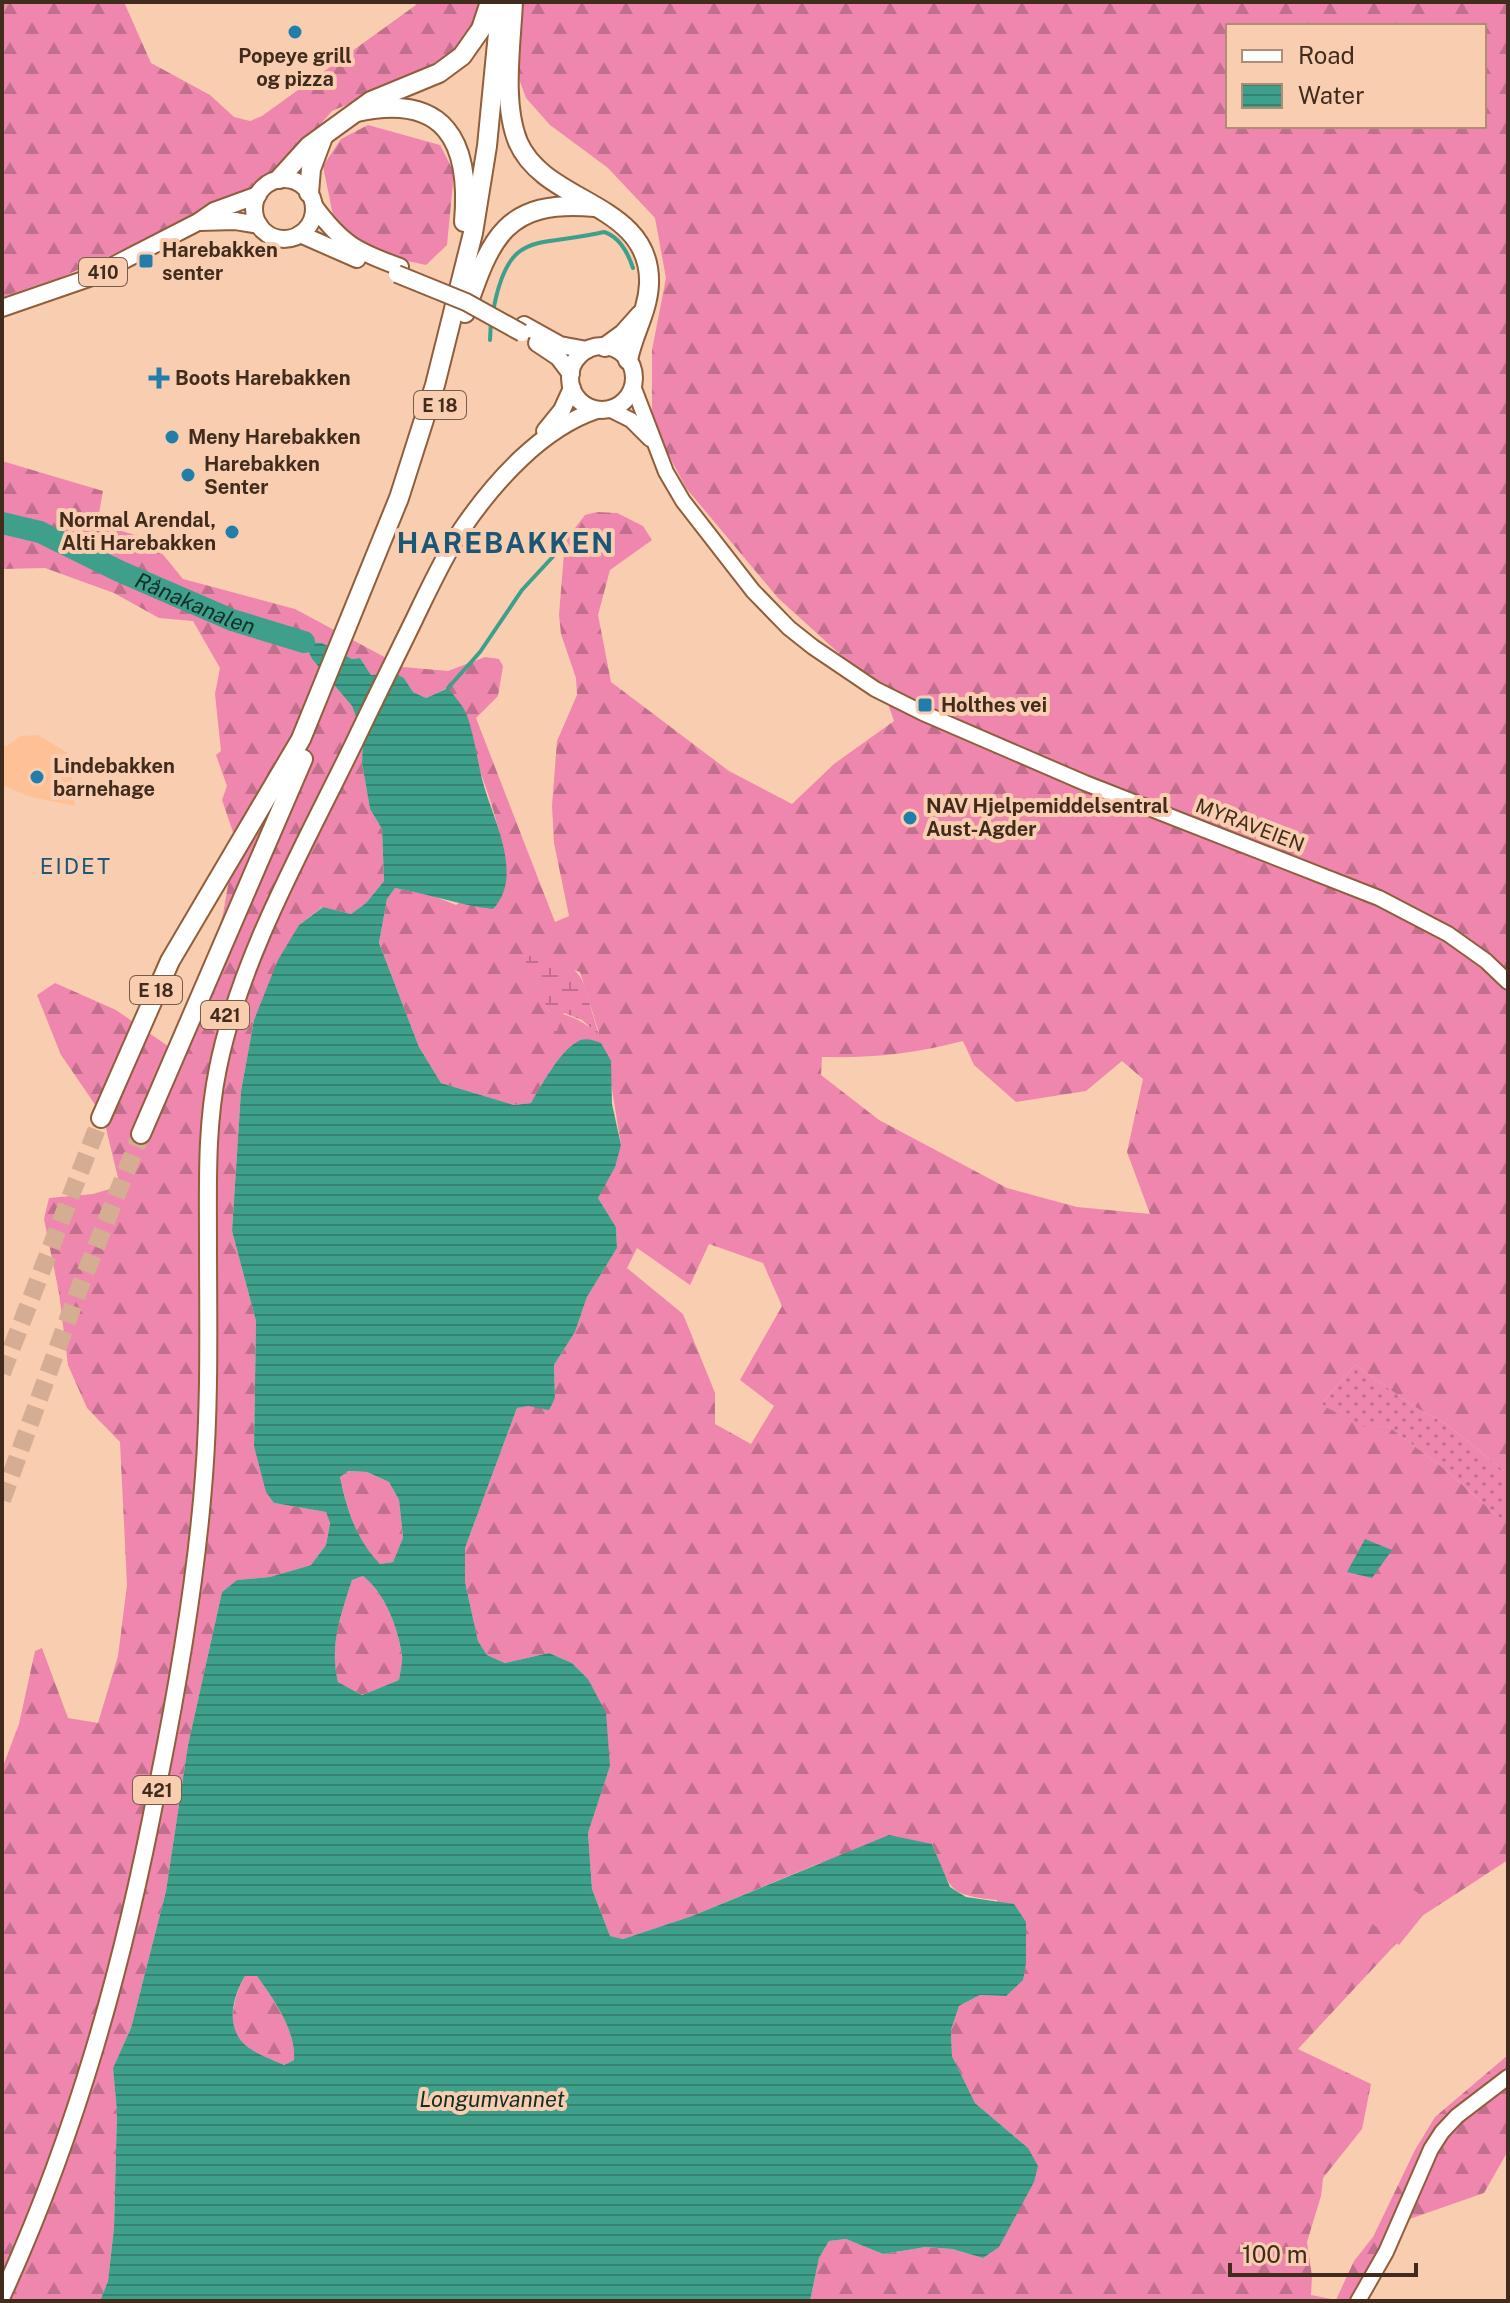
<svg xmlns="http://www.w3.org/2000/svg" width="1510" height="2303" font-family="'Public Sans',sans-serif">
	<defs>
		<pattern id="grass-dots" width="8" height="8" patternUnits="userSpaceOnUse" patternTransform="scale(2)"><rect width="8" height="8" fill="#ee86ae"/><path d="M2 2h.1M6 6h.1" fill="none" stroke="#c26e8d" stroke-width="1.8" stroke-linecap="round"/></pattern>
		<pattern id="forest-firs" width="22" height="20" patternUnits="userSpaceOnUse" patternTransform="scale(2)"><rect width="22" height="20" fill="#ee86ae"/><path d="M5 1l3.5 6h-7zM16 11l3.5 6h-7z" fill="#c26e8d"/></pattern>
		<pattern id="wetland-marsh" width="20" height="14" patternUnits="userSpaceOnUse" patternTransform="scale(2)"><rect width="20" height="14" fill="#ee86ae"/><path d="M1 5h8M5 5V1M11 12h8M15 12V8" fill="none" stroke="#c26e8d"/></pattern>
		<pattern id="water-rules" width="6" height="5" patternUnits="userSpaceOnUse" patternTransform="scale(2)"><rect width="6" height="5" fill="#3ea08b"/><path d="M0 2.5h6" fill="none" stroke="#358371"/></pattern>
	</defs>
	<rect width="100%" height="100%" fill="#f9cdaf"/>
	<!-- built -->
	<path fill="#fec196" d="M38,735L66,752L70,759L75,806L31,797L2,785V746H7L21,736Z"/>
	<!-- grass -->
	<path fill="url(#grass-dots)" d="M1355,1365L1415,1407L1446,1424L1508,1474V1519H1501L1447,1471L1388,1426L1361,1428L1321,1404Z"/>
	<!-- forest -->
	<g fill="url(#forest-firs)" fill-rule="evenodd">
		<path d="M2,2H124L151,63L210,95L234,117L250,121L262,116L416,5L414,2H1508V1474L1446,1424L1415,1407L1355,1365L1321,1404L1361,1427L1388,1426L1447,1471L1501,1519H1508V1860L1422,1916L1298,2049L1371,2084L1362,2129L1323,2178L1321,2196L1307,2242L1312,2276L1311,2295L1336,2300L1354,2261L1373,2237L1415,2150L1435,2117L1508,2055V2151L1484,2193L1401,2222L1355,2301H810L819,2258L829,2241L846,2239L883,2254L926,2247L952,2249L983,2258L1028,2148L975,2103L952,2056L951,2030L959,2006L980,1995L1006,1996L997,1900C945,1895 951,1888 932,1844L820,1863L692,1916L623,1939L610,1936L592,1889L588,1833L610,1766L588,1679L572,1663L549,1653L505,1663L487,1655L478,1641L465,1582V1548L517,1408L555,1398L554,1365L575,1332L587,1297L617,1248L616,1227L598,1198L621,1145L611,1083L552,1068L531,1103L514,1105L441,1083L419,1047L379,943L387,899L395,888L428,894L456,905L506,873C500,809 470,748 447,688L426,698L413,692L404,678L371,675L360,658L352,659L322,643L305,642L312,659L352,706L363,735L362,763L370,809L382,829L384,881L366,903L351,914L322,907L299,925L254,1020L241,1091L232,1231L256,1321L254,1446L274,1503L326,1512L330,1522L326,1545L311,1565L270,1577L238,1580L222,1592L188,1745L166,1891L131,2028L113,2068L117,2112L114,2228L108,2281L100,2301H2V1769L19,1724L35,1651L42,1648L68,1718L98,1723L118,1656L127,1585L120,1442L87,1408L68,1365L59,1293L44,1219L49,1198L93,1194L120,1186L103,1116L61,1055L37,995L55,983L116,1010L175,1051L202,986L223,914L234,851V835L222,800L227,786L216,755L221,751L215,694L220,668L193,621L159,618L114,593L45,568L2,569V461L103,491L99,513L112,528L151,540L183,579L295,609L403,667L448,671L485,657L499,659L503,666L498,696L476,718L555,922L569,916L554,843L552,806L557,741L577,695L576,678L561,634L559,615L565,541L585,515L597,512L617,513L643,526L652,540L610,570L598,615L611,682L729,771L792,804L834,764L894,721L885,695L778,598L686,488L652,423V350L666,278L655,218L608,168L550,125L526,98L501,30L442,64L332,111L292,157L244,196L64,276L2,297ZM1228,26H1484V126H1228ZM524,955L580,972L599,1033C580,1021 572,1014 549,1012ZM963,1041L974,1065L1016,1102L1086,1091L1122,1061L1143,1079L1127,1152L1150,1214L1077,1207L1007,1188L879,1120L821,1075L822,1057C873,1058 913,1054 963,1041ZM709,1244L763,1263L782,1306L740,1380L774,1406L751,1444L715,1424V1393L683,1314L627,1268L637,1248L690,1285Z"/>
		<path d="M368,125L440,145L454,172L447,245L426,265L389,257L335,225L323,166L341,139Z"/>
		<path d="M347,1471L367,1472L389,1482L399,1500L403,1539L393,1562L380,1564C356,1540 347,1510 340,1477Z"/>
		<path d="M363,1576C385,1593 398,1628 402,1655C403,1663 400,1672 399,1680L362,1695L338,1682C329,1645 341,1615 352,1580Z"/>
		<path d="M245,1976H257C274,2000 296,2030 294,2060L284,2065C271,2059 247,2051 239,2039C227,2019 235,1995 245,1976Z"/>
	</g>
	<!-- wetland -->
	<path fill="url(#wetland-marsh)" d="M523,955C591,963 580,976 599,1035L582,1020L564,1013L555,1035L549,1012Z"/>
	<!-- pitch -->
	<path fill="#ee86ae" d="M1401,1880L1432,1904L1399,1945L1369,1921Z"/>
	<!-- water -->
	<g fill="url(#water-rules)" fill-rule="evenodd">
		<path d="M304,642L322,643L352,659L360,658L371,675L396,674L404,678L413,692L426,698L448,688C454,696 462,704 466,713C475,736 477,762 484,786C494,821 524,877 493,909C459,905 429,894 395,888L387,899L379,943L419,1047L441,1083L514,1105L531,1103C541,1086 560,1051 577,1042C584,1037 593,1040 601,1043L611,1061L612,1104L621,1145L615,1167L598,1198L616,1227L617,1248L587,1297L575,1332L554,1365L555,1398L549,1410L528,1406L517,1408L465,1548V1582L478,1641L487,1655L505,1663L549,1653L572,1663L588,1679L606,1713L610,1766L588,1833L592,1889L610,1936L623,1939L692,1916L889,1835L932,1844L950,1887L966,1897L1014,1904L1026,1922V1963L1023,1980L1006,1996L980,1995L959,2006L951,2030L952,2056L975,2103L1028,2148L1038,2166L1034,2182L999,2247L983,2258L952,2249L926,2247L883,2254L846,2239L829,2241L819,2258L810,2301H100L108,2281L114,2228L117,2112L113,2068L131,2028L166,1891L188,1745L222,1592L237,1580L270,1577L311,1565L326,1545L330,1523L326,1512L274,1503L266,1492L254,1446L256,1321L232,1231L241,1091L254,1020L278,960L299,925L323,907L351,914L366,903L384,881L382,829L370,809L362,763L363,735L352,706L312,659ZM348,1471L367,1472L389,1482L399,1500L403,1538L393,1562L380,1564C356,1539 347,1510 340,1477ZM363,1576C385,1593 398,1628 402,1655C403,1662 400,1672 399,1680L362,1695L338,1682C329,1645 341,1615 352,1580ZM245,1976H257C274,2000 296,2030 294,2060L284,2065C271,2059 247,2051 239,2038C227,2018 234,1995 245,1976Z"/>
		<path d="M1365,1539L1392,1550L1372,1578L1347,1572Z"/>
	</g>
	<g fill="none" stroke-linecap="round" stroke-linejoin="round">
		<!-- stream -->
		<g stroke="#3ea08b" stroke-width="4">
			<path d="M493,312C508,227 537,248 604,232C620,237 628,253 633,268"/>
			<path d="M490,340L491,321"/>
			<path d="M448,688L480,652L522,590L560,549"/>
		</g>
		<!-- river -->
		<path stroke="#3ea08b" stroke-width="22" id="s1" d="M2,523L40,532L119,571L232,620L304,642"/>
		<!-- highway-tunnel -->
		<g stroke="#d4ad92" stroke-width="18" stroke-dasharray="18 9" stroke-linecap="butt">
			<path d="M2,1373L101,1118"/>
			<path d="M2,1500L79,1289L141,1134"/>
		</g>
		<!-- secondary casing -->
		<g stroke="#8f5e3b" stroke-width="18">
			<g id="secondary">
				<path d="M633,386L666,472L683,501L753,591L789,628L813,647L875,689L923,713L1085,783L1379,898L1448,934L1486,961L1508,982"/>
				<path d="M609,409L631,420L650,439"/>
				<path d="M1358,2301L1386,2252L1431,2149L1442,2132L1457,2116L1508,2077"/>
			</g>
		</g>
		<!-- primary casing -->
		<g stroke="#8f5e3b" stroke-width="20">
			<g id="primary">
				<circle cx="284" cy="209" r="30"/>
				<path d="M314,206C342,244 356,251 400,267"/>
				<path d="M200,222L235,221L259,225"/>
				<path d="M300,234L357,259"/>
				<path d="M2,308L89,278L198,222L214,211L258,195"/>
				<path d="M524,325L560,345L587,350"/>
				<path d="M537,343L558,357L571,374"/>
				<circle cx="602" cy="378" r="32"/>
				<path d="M545,431L562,410L572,388"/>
				<path d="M2,2296C77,2132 123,1966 157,1789C178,1686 196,1582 204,1476C210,1398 208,1319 208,1241C208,1183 206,1126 218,1068C241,955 306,843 356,739C375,699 395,659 414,620C429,589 443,558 462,529C494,482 542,428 597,410"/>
			</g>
		</g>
		<!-- highway casing -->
		<g stroke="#8f5e3b" stroke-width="22">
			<g id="highway">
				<path d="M513,2C511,45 502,103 518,142C545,205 652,202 649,284C648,311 633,334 628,360"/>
				<path d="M357,112C445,93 471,141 464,222"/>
				<path d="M279,179L309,146L371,101L439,73L462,56L481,29L490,2"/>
				<path d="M309,193L311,169L323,137"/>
				<path d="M465,313C491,237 505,199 595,207"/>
				<path d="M605,347L623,334L640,315"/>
				<path d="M101,1118L170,961L301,739L399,498L435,385L473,233L487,146L501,2"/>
				<path d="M141,1134L303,759"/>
			</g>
		</g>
		<!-- secondary -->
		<use href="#secondary" stroke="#fff" stroke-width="14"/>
		<!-- primary -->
		<use href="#primary" stroke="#fff" stroke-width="16"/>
		<!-- highway -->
		<use href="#highway" stroke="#fff" stroke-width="18"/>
		<!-- primary-bridge casing -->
		<g stroke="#8f5e3b" stroke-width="20" stroke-linecap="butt">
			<path id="primary-bridge" d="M397,274L466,302L522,333"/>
		</g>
		<!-- primary-bridge -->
		<use href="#primary-bridge" stroke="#fff" stroke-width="16"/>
	</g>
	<!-- markers -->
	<g fill="#237dab" stroke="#f9cdaf" stroke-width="3">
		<circle cx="295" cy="32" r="8"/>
		<rect x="138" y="253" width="16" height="16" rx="4"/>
		<path d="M155 366h8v8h8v8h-8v8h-8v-8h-8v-8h8z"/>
		<circle cx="172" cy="437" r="8"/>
		<circle cx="188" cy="475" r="8"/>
		<circle cx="232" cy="532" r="8"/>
		<rect x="917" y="697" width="16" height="16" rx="4"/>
		<circle cx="37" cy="777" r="8"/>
		<circle cx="910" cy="818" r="8"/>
	</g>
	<g text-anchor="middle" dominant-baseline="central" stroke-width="8" stroke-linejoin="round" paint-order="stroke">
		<!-- shield labels -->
		<g fill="#f9cdaf" stroke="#785c48" stroke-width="2">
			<rect x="79" y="258" width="48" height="28" rx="6"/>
			<rect x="414" y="391" width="52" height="28" rx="6"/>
			<rect x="130" y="976" width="52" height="28" rx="6"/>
			<rect x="201" y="1001" width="48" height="28" rx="6"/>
			<rect x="133" y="1776" width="48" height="28" rx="6"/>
		</g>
		<g font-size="18" font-weight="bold" fill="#402b1c">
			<text x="103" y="272">410</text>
			<text x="440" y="405">E 18</text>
			<text x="156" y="990">E 18</text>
			<text x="225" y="1015">421</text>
			<text x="157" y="1790">421</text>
		</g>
		<!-- poi labels -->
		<g font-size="20" font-weight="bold" fill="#402b1c" stroke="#f9cdaf" text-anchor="start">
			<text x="295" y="56" text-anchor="middle">Popeye grill<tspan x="295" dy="23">og pizza</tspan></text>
			<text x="162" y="250">Harebakken<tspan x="162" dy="23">senter</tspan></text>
			<text x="175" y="378">Boots Harebakken</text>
			<text x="188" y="437">Meny Harebakken</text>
			<text x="204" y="464">Harebakken<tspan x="204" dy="23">Senter</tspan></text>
			<text x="216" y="520" text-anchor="end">Normal Arendal,<tspan x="216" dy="23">Alti Harebakken</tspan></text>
			<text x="941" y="705">Holthes vei</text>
			<text x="53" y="766">Lindebakken<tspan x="53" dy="23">barnehage</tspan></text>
			<text x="926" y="806">NAV Hjelpemiddelsentral<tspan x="926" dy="23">Aust-Agder</tspan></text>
		</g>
		<!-- street labels -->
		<g font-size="20" fill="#402b1c" stroke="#f9cdaf">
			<text transform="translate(1250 825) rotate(21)">MYRAVEIEN</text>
		</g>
		<!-- water labels -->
		<g font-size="22" font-style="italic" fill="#112f28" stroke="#f9cdaf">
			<text stroke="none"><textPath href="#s1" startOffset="210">Rånakanalen</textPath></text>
			<text x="492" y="2099">Longumvannet</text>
		</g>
		<!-- neighbourhood labels -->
		<g font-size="22" letter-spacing="2" fill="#1a5676" stroke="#f9cdaf">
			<text x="76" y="866">EIDET</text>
		</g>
		<!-- district labels -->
		<g font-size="28" font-weight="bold" letter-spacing="2" fill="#1a5676" stroke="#f9cdaf">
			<text x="506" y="542">HAREBAKKEN</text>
		</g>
	</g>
	<!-- border -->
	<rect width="1510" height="2303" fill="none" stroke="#402b1c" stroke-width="8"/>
	<!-- legend -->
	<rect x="1226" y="24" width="260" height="104" fill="#f9cdaf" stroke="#af8c74" stroke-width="2"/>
	<rect x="1242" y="50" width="40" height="12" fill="#ffffff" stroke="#af8c74" stroke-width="2"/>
	<text x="1298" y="64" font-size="24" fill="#402b1c">Road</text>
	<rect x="1242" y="84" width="40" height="24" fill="url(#water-rules)" stroke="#af8c74" stroke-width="2"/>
	<text x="1298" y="104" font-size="24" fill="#402b1c">Water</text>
	<!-- scale -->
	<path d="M1230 2263v12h186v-12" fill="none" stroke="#402b1c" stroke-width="4"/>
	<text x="1242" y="2263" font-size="24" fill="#402b1c" stroke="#f9cdaf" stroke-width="6" paint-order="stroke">100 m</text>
</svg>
